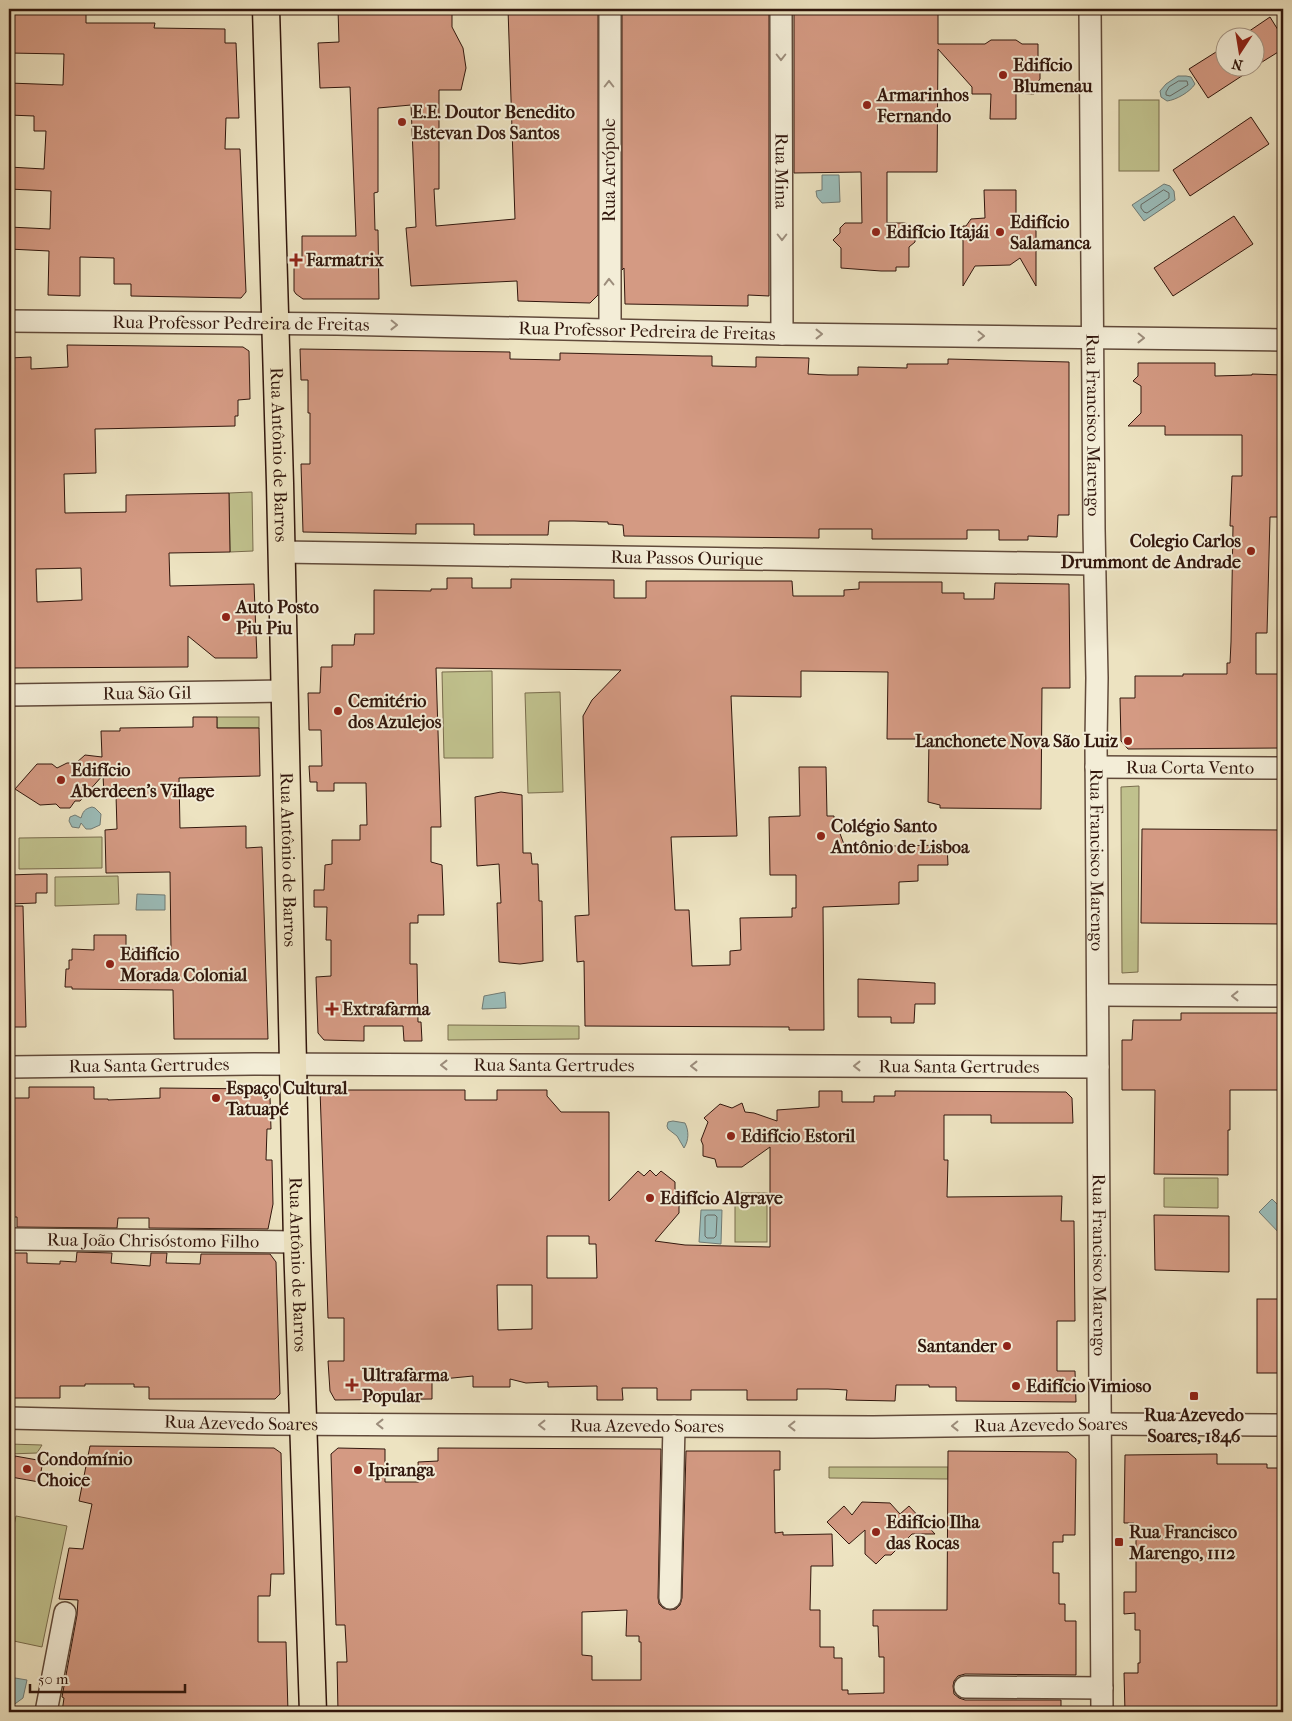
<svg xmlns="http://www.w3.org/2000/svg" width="1292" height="1721" font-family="'IM FELL French Canon',serif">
	<rect width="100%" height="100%" fill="#ede3c1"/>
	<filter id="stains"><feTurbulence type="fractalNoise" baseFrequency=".004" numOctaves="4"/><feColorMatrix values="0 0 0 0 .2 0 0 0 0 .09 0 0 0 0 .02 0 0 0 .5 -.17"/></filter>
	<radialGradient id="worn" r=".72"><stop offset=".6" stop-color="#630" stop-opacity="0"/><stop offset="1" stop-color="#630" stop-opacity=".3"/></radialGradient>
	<!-- green -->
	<g fill="#c0c18d" stroke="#796c4d">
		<rect x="1119" y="100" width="40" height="71"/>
		<path d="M252,492L253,551L230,552L229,493Z"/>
		<path d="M492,671L493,758H444L442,672Z"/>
		<path d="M560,692L563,792L528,793L525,693Z"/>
		<rect x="217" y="717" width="42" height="11"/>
		<path d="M1139,786L1138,972L1122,973L1121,787Z"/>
		<path d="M102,837V868L19,869V838Z"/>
		<path d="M118,876L119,904L55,906V877Z"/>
		<path d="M448,1025L579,1026V1039L448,1040Z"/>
		<path d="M1164,1178H1218V1208L1164,1207Z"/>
		<rect x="735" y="1193" width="32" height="49"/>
		<path d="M9,1444L42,1445L37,1453L9,1454Z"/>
		<path d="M829,1467H948V1479L829,1478Z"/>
		<path d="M16,1516L67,1526L42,1647L9,1640V1549Z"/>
	</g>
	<!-- water -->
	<g fill="#9bbdba" stroke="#717b75">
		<path d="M1178,76H1186L1191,77L1195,84C1190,92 1176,100 1167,101L1161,97L1160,91L1166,84Z"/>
		<path d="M822,175H839L840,202L822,203L817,197L816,191L822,190Z"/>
		<path d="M1164,184L1170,186L1174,191L1175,200L1144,221L1132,205Z"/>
		<path d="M92,807L95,808L101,814L100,825L91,829H86L81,823L79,828L72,827L69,821L70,817L75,815L81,818C83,812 84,809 92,807Z"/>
		<path d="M137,894L165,895V910H136Z"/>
		<path d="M505,992L506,1008L482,1009L484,996Z"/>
		<path d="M673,1121L685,1123C689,1131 689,1140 684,1148L677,1136L668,1129L667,1126L668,1122Z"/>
		<path d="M1272,1199L1283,1210V1237L1259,1212Z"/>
		<path d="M701,1210H722L721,1244L699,1242Z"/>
		<path d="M9,1677L27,1680L23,1698L12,1706H9Z"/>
	</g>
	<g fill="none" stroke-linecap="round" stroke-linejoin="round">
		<!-- shore -->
		<g stroke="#666a64" stroke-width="1">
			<path d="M1179,81H1187L1188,85L1170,96L1166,95V92L1169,87Z"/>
			<path d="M1164,190L1169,193V198L1147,213L1144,212L1141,208V205Z"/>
			<path d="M708,1215H715L717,1217L716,1236L714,1238H707L705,1236V1217Z"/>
		</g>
	</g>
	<!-- building -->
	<g fill="#d49a83" stroke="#32170d" fill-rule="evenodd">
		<path d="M9,9H86V23H155L154,28L225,29V43H236L239,118H226L225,149H240L246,292L241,298L131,296V284H114V258L80,257V296L48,295L49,251L9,249V227L50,229L51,191L9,189V167L44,169L46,131H34V116L9,115V83L63,85L64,54L9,53Z"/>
		<path d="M338,9H452V27L463,48L466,68L461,90H439V189H434L436,226L515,219L508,9H598V295L590,303L518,301L517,281L411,286L406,228L416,227L411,105L378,108V192L374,193L375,230H378L379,299H303L296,294L294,291V258H302V236H356L350,87L320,88L318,43L339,42Z"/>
		<path d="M622,9H769V296L748,295V306L625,304L624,268L622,270Z"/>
		<path d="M794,9H938V44H985L991,40H1016L1022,44H1038V69L1040,71V79L1034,87V94L1016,93V119H990L991,94H972V87L938,49L937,172H887V223H905L912,228L915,236V242L909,247V267H896V271H881L841,268V248L833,240L840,233V228L845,223H862L861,172L794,173Z"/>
		<path d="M1270,17L1283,38V49L1254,67V38H1239Z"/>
		<path d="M1224,47V68H1254L1208,98L1189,69Z"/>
		<path d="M1251,117L1269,144L1190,196L1173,170Z"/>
		<path d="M984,190H1016V219H1030L1036,231V286L1020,258L1010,265L975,266L963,286V226H966L971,219L985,218Z"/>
		<path d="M1234,216L1253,244L1173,296L1154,268Z"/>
		<path d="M67,345L243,347L249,351L250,399L238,400V416H235V426L95,429L96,473L64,474L65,513L126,512V495L229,493L230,552L169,553L170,586L254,584L257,658H215L188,636V667L9,668V358L31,357V369L68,367ZM81,568L82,600L37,602L36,569Z"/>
		<path d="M300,349L510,352V359L560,360V353L702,356H712V366L756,367V357L809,358L808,374L828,375H858V367L907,368V364H948V359L1069,362V515H1058L1057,537L1028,536V540H999V530H967V539H872V529H819V538L624,536L623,525L608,524V522L574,521H549L548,535H474V524H416V534L303,532L301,464H310V413H308V380H301Z"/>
		<path d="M1138,363H1215V376L1252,375V374L1283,375V517H1270L1267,633H1256V674H1283V748L1128,749L1121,741L1120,698H1135V676H1183V674H1227V663H1230L1231,642L1233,526H1230L1232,476H1242V435H1165V426H1128L1141,413V386L1133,381L1138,376Z"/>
		<path d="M447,578H472V588H511V579L614,580V598H646V581H792L793,596H844V590L859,589V582H942V593H964V599H994L995,583L1069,584L1070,688H1042L1041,809L940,808V805L928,802L929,739H887L888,672L801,671V697L731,696L737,836L671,837L675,910H689L692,966L730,965V951L741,950L740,918L792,917V908H796V875H770L769,817L800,816L799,767H826L827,816H834L835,829L839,831L845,847L947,845L948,865H918V881L899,882V904L823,907L824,1030H789V1027L585,1026L584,961L577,962L575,916L589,915L583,716L592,700L621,670L436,668L441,827H431V862L442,865L444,915H418V923H410V964H417L418,1022H421L422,1041H404L403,1026H364V1041L324,1040L318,1033L316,977L331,976V940H326L327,907H314V890H324L325,865L332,864V840H360V825H367L366,783H334V791H317V782H310L309,766H322L321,730H309L308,693H320L321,667H332V645H354L355,634H374V590L431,591V589H447Z"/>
		<path d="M193,717H217V728H259L260,776L179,778L180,828L246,826V848L262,847L268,1039H174L173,990L72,989V987H65L66,969H69V960H72V949L94,950V935H126V949L171,950L170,872L106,873L105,830L117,829L116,795H104L103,775L80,801H75L70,808H60L56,804L40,805L15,789L37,764H52L57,768L67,763H76L85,755L102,757L101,731H120V728L193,727Z"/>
		<path d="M501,792L522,795L523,853H531L532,864H538L539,901H542L543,961L520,964L499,962L497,903H501L499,864L477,866L475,797Z"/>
		<path d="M1142,829L1283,830V924L1141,923Z"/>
		<path d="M38,874H47V893H36V903L9,904V875Z"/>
		<path d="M9,906H23L26,1027H10Z"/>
		<path d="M858,979L935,983V1004H915L914,1023H891V1017H858Z"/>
		<path d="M1181,1013H1283V1090H1230V1130H1228V1175L1154,1174L1155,1090H1122V1040H1132L1133,1020H1181Z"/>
		<path d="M29,1087H94V1099H108V1100L160,1098V1088L262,1089L270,1098L271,1129H267L266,1160H272L273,1204L268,1229L149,1228V1218H118L117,1228L17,1227V1217H13V1213H9V1098H29Z"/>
		<path d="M320,1090H465V1100H497V1090H547V1096L561,1112H609V1201L638,1171L644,1176L650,1170L656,1176L661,1171L675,1182V1189L679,1193V1213L655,1241L685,1245L770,1247V1147L742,1167H717L715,1159L703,1156V1145L701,1140L708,1122L704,1118L720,1104L732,1108L742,1103L745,1112L754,1113L777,1121V1110L819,1107V1091H842V1102H874V1096H895V1091L1066,1092L1072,1098L1073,1123H991V1115H944V1160H948L947,1197L1062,1196L1061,1221H1074L1075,1321H1057V1371H1075L1076,1402L956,1401V1387H929V1385H896L895,1401L846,1400L847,1390L828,1389H797V1400H747V1390H691V1400H657V1388H622L623,1400H597V1386L548,1387V1382L526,1383L510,1379V1387H473V1376L432,1380V1399L335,1400L330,1391L328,1361H344V1318H328ZM547,1236H589V1244H596L597,1278H547ZM497,1285H532V1329L498,1330Z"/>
		<path d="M1154,1215L1229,1216V1272L1155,1270Z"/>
		<path d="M77,1252L112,1253L111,1263L150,1266L151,1253H167L166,1263L200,1264L201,1254H270L276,1262L280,1394L275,1399H149V1387H134V1384H85V1386H60V1398H10L11,1388H9V1253H27V1263L60,1264V1261L76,1262Z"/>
		<rect x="1257" y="1299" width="26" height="74"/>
		<path d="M90,1446L274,1448L281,1453L284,1574H271L270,1596H258V1642H286L288,1712H62L64,1698L62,1697L77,1615L78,1600L59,1599L69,1548L83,1549L92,1504L79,1501Z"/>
		<path d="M338,1448L385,1449V1482H419L418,1462L438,1461V1448L661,1449L658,1598L659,1604L663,1608L670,1610L676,1609L680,1605L682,1598L686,1451H780V1470H774L775,1533L783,1532V1535L832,1534L833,1566H811L810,1610H820V1647H834V1658H842V1690H848V1694L884,1693V1657H879L878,1626H873V1610H947L948,1451L1068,1452L1076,1459L1075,1535H1063V1542H1053V1573H1059V1604H1065V1621H1076V1675L965,1674L958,1676L954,1681L953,1686L954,1694L959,1698L965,1700H1061V1712H338L337,1662H347L345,1625H336L331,1454ZM627,1610L626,1636H639V1642H641V1680H592V1656L582,1655V1612Z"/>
		<path d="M1217,1454V1464H1267V1468H1283V1707H1280V1712H1125L1124,1673H1138V1663H1140V1630H1135V1613L1124,1614V1592H1136V1536H1134V1523H1124L1125,1455Z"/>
		<path d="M15,1456L43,1461L39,1482L11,1477Z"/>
		<path d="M862,1502L890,1503L900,1514L909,1506L935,1534H912L891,1555H885L876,1564L865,1554V1530L849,1544L827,1522L844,1506L852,1515Z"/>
	</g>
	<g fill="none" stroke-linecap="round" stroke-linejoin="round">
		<!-- minor casing -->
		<g stroke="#614a3a" stroke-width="24">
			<g id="minor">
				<path id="s1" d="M781,9L782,334"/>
				<path id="s2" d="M1090,9L1094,529L1097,678L1096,742L1102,1712"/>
				<path id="s3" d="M9,321L337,324L782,334L1283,340"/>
				<path d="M610,330V9"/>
				<path id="s4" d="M281,552L1094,564"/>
				<path id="s5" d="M9,695L284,691"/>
				<path id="s6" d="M1096,767L1283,768"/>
				<path d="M1098,995L1283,996"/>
				<path id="s7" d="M9,1067L254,1064L1098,1067"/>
				<path id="s8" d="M9,1239L297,1242"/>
				<path id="s9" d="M9,1418L266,1424L873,1427L1100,1424L1283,1425"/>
				<path d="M670,1598L674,1426"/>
				<path d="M965,1687L1102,1688"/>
				<path d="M46,1712L65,1613"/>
			</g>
		</g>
		<!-- major casing -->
		<g stroke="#32170d" stroke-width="29">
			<g id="major">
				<path id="s10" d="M266,9L280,483L297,1242L313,1712"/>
			</g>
		</g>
		<!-- minor -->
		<use href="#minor" stroke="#f3edd7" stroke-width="21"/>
		<!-- major -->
		<use href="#major" stroke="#ede3c1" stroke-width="26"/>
	</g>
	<!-- one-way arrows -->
	<defs><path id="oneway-chevron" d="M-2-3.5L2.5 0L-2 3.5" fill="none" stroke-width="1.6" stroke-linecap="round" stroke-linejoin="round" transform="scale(1.25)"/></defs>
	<g stroke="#9c8d7c">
		<use href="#oneway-chevron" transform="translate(781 57) rotate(90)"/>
		<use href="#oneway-chevron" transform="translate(609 84) rotate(-90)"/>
		<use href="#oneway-chevron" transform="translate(782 237) rotate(90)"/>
		<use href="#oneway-chevron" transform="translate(609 282) rotate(-91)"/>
		<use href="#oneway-chevron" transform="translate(394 325) rotate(1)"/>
		<use href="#oneway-chevron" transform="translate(819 334)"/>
		<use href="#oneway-chevron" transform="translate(981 336) rotate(1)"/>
		<use href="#oneway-chevron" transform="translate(1141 338) rotate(1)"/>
		<use href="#oneway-chevron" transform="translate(1235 996) rotate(-180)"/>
		<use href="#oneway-chevron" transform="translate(444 1065) rotate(-180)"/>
		<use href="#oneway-chevron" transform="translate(694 1066) rotate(-180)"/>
		<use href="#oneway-chevron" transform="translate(857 1066) rotate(-180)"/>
		<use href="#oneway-chevron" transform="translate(380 1424) rotate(-180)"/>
		<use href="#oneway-chevron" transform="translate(542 1425) rotate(-180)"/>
		<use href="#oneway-chevron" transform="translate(792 1426) rotate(-180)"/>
		<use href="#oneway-chevron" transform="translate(955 1426) rotate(179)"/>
	</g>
	<!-- markers -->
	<g fill="#8f2418" stroke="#f3edd7" stroke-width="2">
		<circle cx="1003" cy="75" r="5"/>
		<circle cx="867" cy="105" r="5"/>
		<circle cx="402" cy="122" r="5"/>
		<circle cx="876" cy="232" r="5"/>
		<circle cx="1000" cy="232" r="5"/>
		<path d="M293.5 252.5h5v5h5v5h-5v5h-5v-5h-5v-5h5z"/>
		<circle cx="1251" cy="551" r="5"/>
		<circle cx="226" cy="617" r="5"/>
		<circle cx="338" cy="711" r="5"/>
		<circle cx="1128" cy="741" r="5"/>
		<circle cx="61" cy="780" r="5"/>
		<circle cx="821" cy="836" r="5"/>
		<circle cx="110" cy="964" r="5"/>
		<path d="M329.5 1001.5h5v5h5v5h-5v5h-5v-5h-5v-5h5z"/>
		<circle cx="216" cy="1098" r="5"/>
		<circle cx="731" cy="1136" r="5"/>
		<circle cx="650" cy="1198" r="5"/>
		<circle cx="1007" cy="1346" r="5"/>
		<path d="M349.5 1377.5h5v5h5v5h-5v5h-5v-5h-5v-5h5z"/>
		<circle cx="1016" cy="1386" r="5"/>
		<rect x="1189" y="1391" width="10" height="10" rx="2.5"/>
		<circle cx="27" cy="1469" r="5"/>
		<circle cx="358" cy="1470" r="5"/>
		<circle cx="876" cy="1532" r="5"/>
		<rect x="1114" y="1537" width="10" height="10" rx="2.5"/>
	</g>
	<g text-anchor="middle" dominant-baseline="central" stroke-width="4" stroke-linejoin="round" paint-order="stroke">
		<!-- poi labels -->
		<g font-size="18" font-weight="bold" fill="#32170d" stroke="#f3edd7" text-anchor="start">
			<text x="1013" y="65">Edifício<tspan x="1013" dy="21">Blumenau</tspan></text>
			<text x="877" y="95">Armarinhos<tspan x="877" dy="21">Fernando</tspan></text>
			<text x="412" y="112">E.E. Doutor Benedito<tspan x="412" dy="21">Estevan Dos Santos</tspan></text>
			<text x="1010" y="222">Edifício<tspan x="1010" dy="21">Salamanca</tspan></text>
			<text x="886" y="232">Edifício Itajái</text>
			<text x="306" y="260">Farmatrix</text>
			<text x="1241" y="541" text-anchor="end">Colegio Carlos<tspan x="1241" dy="21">Drummont de Andrade</tspan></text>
			<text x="236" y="607">Auto Posto<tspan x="236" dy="21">Piu Piu</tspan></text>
			<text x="348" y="701">Cemitério<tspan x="348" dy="21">dos Azulejos</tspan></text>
			<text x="1118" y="741" text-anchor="end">Lanchonete Nova São Luiz</text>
			<text x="71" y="770">Edifício<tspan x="71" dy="21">Aberdeen's Village</tspan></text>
			<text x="831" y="826">Colégio Santo<tspan x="831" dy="21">Antônio de Lisboa</tspan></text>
			<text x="120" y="954">Edifício<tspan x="120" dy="21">Morada Colonial</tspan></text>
			<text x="342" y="1009">Extrafarma</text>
			<text x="226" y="1088">Espaço Cultural<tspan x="226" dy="21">Tatuapé</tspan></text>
			<text x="741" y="1136">Edifício Estoril</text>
			<text x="660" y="1198">Edifício Algrave</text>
			<text x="997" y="1346" text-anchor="end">Santander</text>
			<text x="362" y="1375">Ultrafarma<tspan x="362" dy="21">Popular</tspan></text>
			<text x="1026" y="1386">Edifício Vimioso</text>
			<text x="1194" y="1415" text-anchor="middle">Rua Azevedo<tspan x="1194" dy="21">Soares, 1846</tspan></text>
			<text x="37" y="1459">Condomínio<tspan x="37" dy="21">Choice</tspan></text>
			<text x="368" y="1470">Ipiranga</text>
			<text x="886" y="1522">Edifício Ilha<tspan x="886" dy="21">das Rocas</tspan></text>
			<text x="1129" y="1532">Rua Francisco<tspan x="1129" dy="21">Marengo, 1112</tspan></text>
		</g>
		<!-- street labels -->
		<g font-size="18" fill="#32170d" stroke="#f3edd7">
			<text transform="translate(609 170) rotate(-90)">Rua Acrópole</text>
			<text stroke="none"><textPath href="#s1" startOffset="162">Rua Mina</textPath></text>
			<text stroke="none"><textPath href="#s3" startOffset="232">Rua Professor Pedreira de Freitas</textPath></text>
			<text stroke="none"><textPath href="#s3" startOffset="638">Rua Professor Pedreira de Freitas</textPath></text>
			<text stroke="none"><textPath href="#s2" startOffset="416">Rua Francisco Marengo</textPath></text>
			<text stroke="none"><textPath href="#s10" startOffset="446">Rua Antônio de Barros</textPath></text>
			<text stroke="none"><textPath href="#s4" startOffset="406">Rua Passos Ourique</textPath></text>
			<text stroke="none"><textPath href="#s5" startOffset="138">Rua São Gil</textPath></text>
			<text stroke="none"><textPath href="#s6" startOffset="94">Rua Corta Vento</textPath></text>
			<text stroke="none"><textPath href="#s2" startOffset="851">Rua Francisco Marengo</textPath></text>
			<text stroke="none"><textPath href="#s10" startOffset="851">Rua Antônio de Barros</textPath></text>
			<text stroke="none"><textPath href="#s7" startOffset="140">Rua Santa Gertrudes</textPath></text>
			<text stroke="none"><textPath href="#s7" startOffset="545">Rua Santa Gertrudes</textPath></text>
			<text stroke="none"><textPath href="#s7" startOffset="950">Rua Santa Gertrudes</textPath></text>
			<text stroke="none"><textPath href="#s8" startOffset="144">Rua João Chrisóstomo Filho</textPath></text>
			<text stroke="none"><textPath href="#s10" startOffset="1256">Rua Antônio de Barros</textPath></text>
			<text stroke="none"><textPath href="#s2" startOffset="1256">Rua Francisco Marengo</textPath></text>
			<text stroke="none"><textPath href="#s9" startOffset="232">Rua Azevedo Soares</textPath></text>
			<text stroke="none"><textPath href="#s9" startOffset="638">Rua Azevedo Soares</textPath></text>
			<text stroke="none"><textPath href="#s9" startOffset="1042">Rua Azevedo Soares</textPath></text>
		</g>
	</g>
	<!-- margin -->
	<rect width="1292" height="1721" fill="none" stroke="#ede3c1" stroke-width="30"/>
	<rect x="10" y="10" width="1272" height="1701" fill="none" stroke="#32170d" stroke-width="2.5"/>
	<rect x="15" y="15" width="1262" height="1691" fill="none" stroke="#32170d"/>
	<!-- north arrow -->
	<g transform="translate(1240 52) rotate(192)"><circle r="24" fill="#f3edd7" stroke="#a69786"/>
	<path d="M0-4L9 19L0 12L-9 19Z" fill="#8f2418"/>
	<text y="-8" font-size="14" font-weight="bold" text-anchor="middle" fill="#32170d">N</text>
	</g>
	<!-- scale -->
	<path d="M30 1684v8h155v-8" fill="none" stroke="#32170d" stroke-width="2.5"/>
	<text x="38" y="1684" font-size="15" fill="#32170d" stroke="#f3edd7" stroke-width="4" paint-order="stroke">50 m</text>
	<rect width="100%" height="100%" filter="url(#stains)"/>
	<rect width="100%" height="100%" fill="url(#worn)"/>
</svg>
